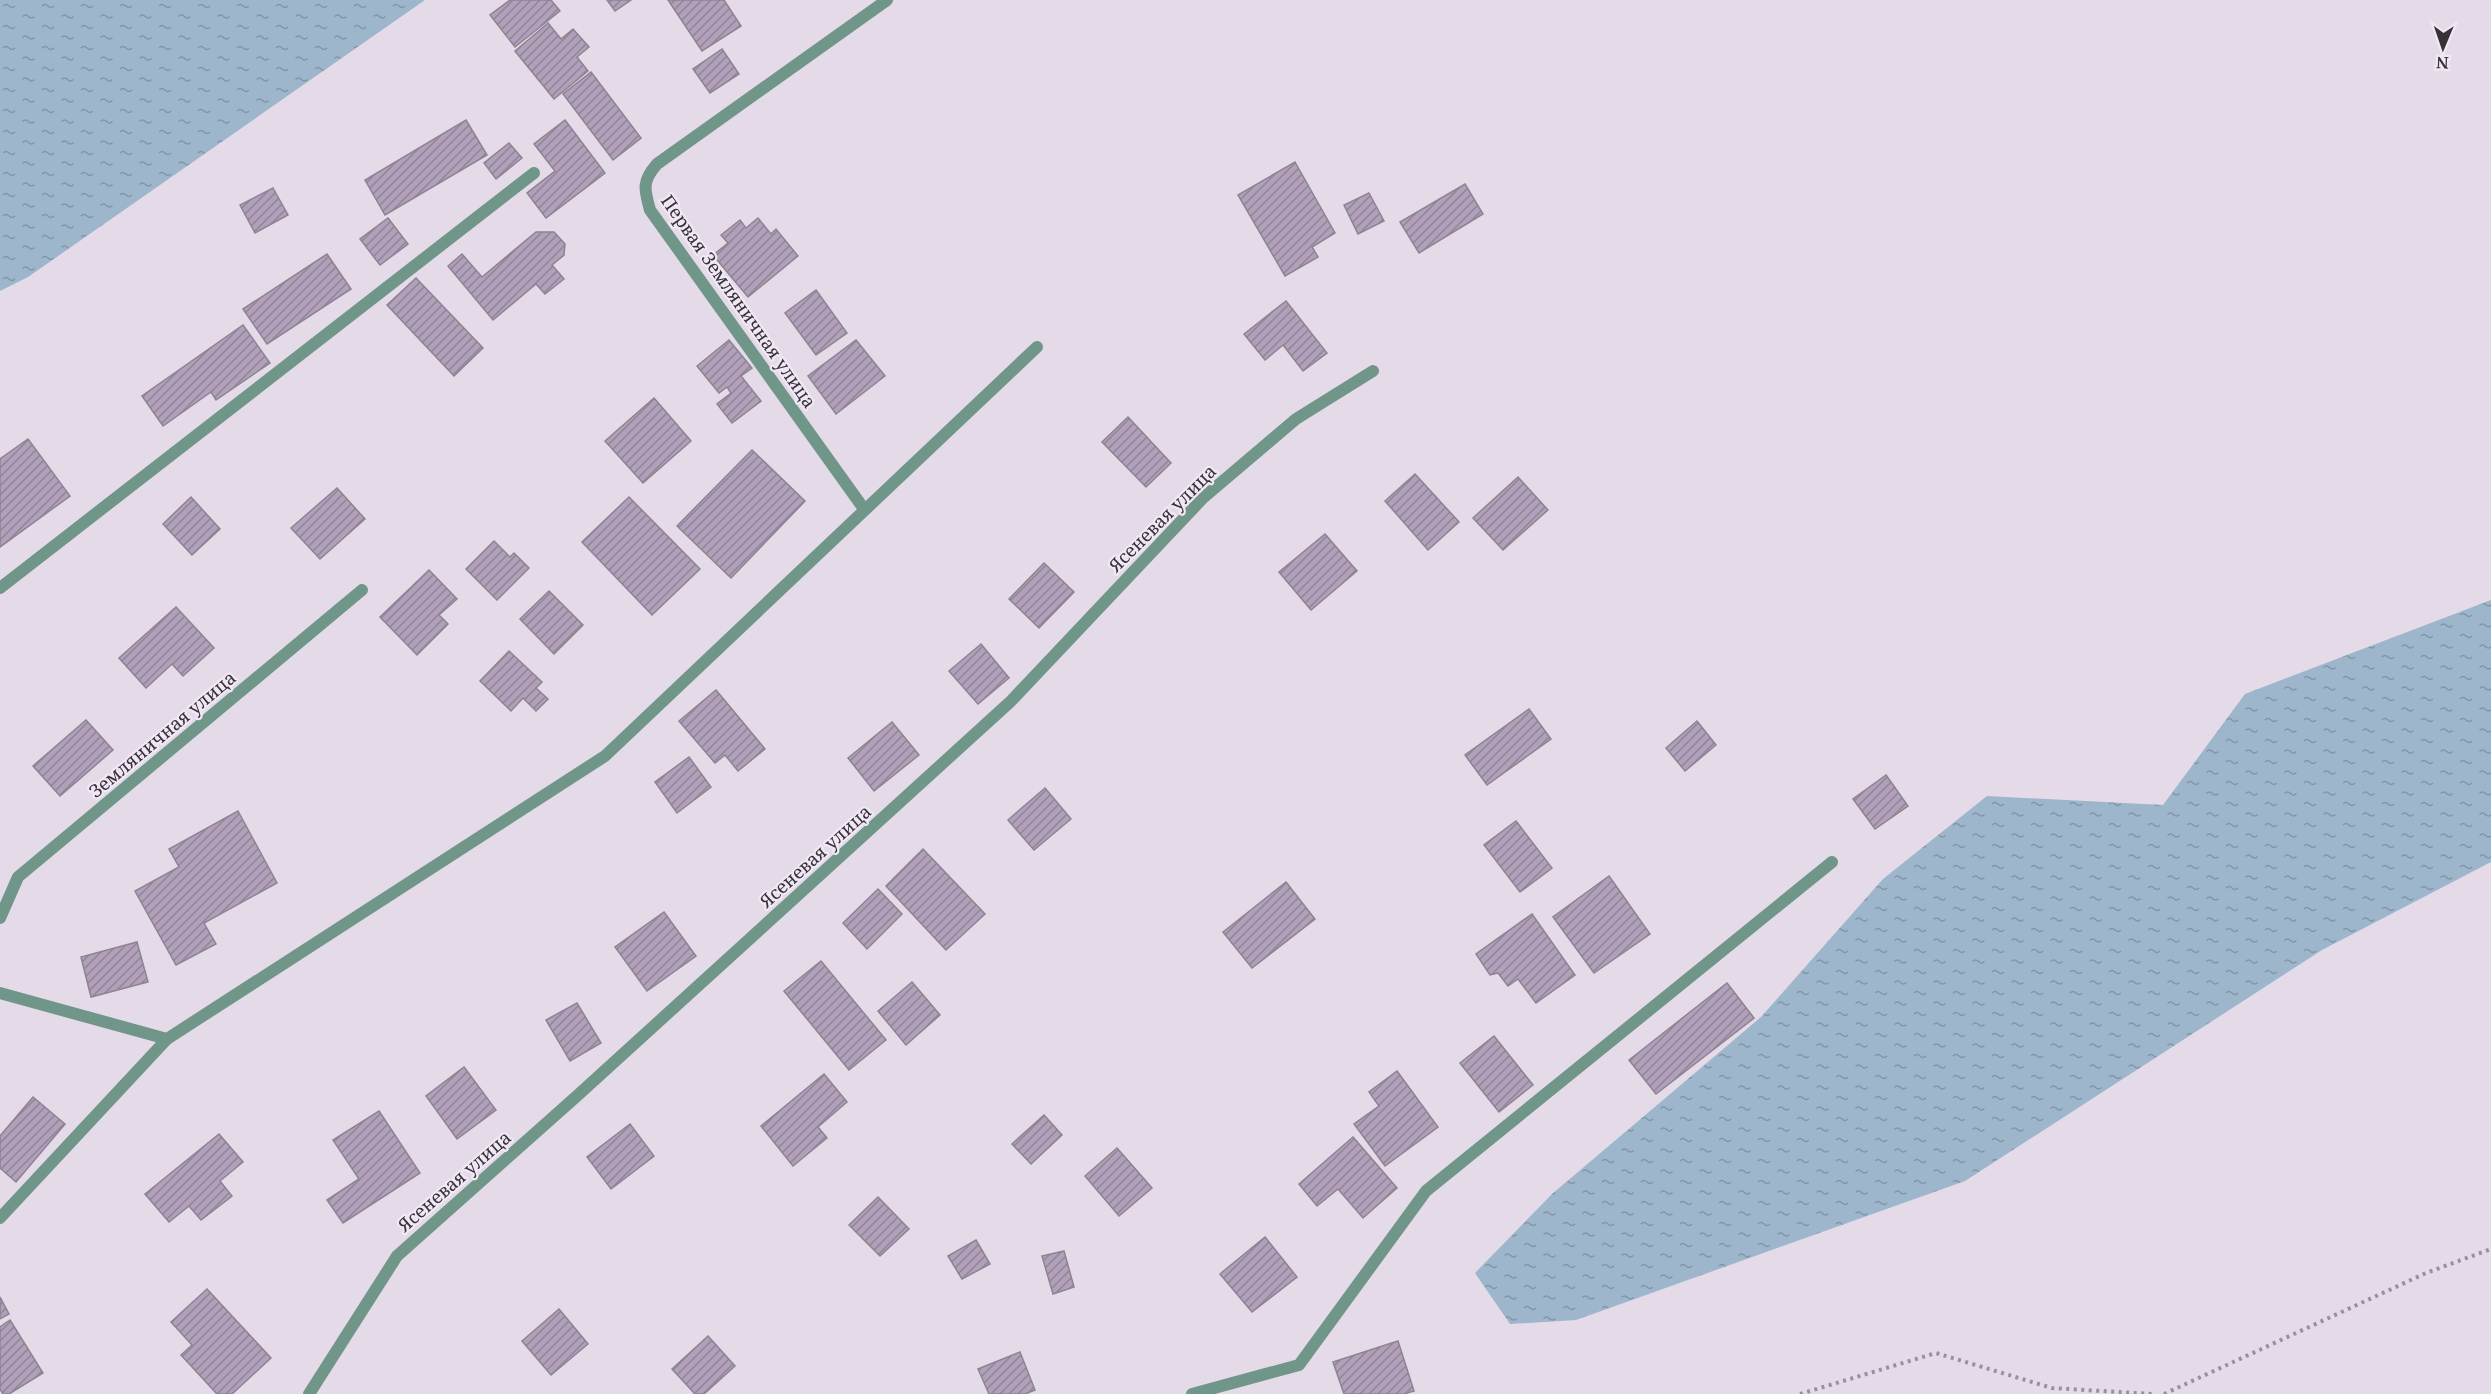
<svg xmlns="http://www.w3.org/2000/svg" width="2491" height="1394" font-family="'Noto Serif',serif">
	<defs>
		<pattern id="water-ripples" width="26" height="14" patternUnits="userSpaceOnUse" patternTransform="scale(1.5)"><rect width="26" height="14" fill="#9db6cc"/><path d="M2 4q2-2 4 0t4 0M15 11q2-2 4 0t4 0" fill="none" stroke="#8195a7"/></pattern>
		<pattern id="building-hatch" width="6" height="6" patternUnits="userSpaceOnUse" patternTransform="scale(1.5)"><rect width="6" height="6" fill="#b1a0ba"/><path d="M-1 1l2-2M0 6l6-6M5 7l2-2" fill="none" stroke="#918398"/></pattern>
	</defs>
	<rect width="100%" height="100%" fill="#e4dae8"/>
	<!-- water -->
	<g fill="url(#water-ripples)">
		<path d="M0,0H425L28,277L0,291Z"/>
		<path d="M2491,600V862L2322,950L1965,1181L1576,1320L1510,1324L1475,1273L1552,1194L1761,1017L1883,879L1987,796L2163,805L2245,694Z"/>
	</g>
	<!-- building -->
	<g fill="url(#building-hatch)" stroke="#8c8490" stroke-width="1.5">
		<path d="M510,0H551L560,11L515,47L490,15Z"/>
		<path d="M607,0H631L615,11Z"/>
		<path d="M668,0H724L741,26L702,51Z"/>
		<path d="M548,23L561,39L573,29L589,47L577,57L588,71L554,99L515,51Z"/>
		<path d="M722,49L739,74L710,93L693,69Z"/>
		<path d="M591,72L641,138L613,160L563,94Z"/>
		<path d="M466,120L487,155L385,215L365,180Z"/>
		<path d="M565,120L605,173L546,218L527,193L555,171L534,144Z"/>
		<path d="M509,143L522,158L496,179L484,163Z"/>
		<path d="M1295,162L1335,233L1312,247L1318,257L1285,276L1238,195Z"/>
		<path d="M1465,184L1483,214L1419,253L1400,222Z"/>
		<path d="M273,188L288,215L255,233L240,205Z"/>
		<path d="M1369,193L1384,221L1358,234L1344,205Z"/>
		<path d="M388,218L408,244L380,265L360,239Z"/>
		<path d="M758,218L771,234L776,229L798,256L748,297L713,255L728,243L721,235L740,220L746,228Z"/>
		<path d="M536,232H554L565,244L564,255L552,265L564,279L545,294L536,284L493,320L448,266L462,254L482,277Z"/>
		<path d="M327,254L351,289L267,344L243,309Z"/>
		<path d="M416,278L483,348L454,376L387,305Z"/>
		<path d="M816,290L847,333L816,355L785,313Z"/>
		<path d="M1286,301L1327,353L1303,371L1283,345L1265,360L1244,334Z"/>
		<path d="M243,325L270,363L216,400L211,392L163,426L142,396Z"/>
		<path d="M729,340L752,368L741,376L761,401L732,423L717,404L731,393L727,387L719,393L697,366Z"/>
		<path d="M856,340L885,376L836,414L808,376Z"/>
		<path d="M654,398L691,441L643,483L605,441Z"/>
		<path d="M1128,417L1171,463L1146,487L1102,442Z"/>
		<path d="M28,439L70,496L0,547V459Z"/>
		<path d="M752,450L805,501L731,578L677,526Z"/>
		<path d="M1415,474L1459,522L1428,550L1385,501Z"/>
		<path d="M1518,477L1548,510L1503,550L1473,518Z"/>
		<path d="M337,488L365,519L320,559L291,528Z"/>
		<path d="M191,497L220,529L192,555L163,524Z"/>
		<path d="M629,497L700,569L652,615L582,542Z"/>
		<path d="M1325,534L1357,571L1311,610L1279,572Z"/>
		<path d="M494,541L510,557L514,553L529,568L497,600L466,569Z"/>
		<path d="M1044,563L1074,592L1039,628L1009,599Z"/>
		<path d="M429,570L457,599L439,615L448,624L417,655L380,617Z"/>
		<path d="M549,591L583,625L554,654L520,619Z"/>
		<path d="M176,607L214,648L183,676L172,664L146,688L119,658Z"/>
		<path d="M981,644L1009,678L978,704L949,671Z"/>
		<path d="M509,651L542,682L536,688L548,699L536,711L523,698L511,711L480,681Z"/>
		<path d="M716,690L765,749L738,771L725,755L715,763L679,721Z"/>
		<path d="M1529,709L1551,739L1487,785L1465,755Z"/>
		<path d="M86,720L113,750L60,796L33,766Z"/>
		<path d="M1697,721L1716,745L1685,771L1666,748Z"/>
		<path d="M892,722L919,755L874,791L848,758Z"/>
		<path d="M689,757L711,787L677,813L655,782Z"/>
		<path d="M1886,775L1908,806L1875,829L1853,799Z"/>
		<path d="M1045,788L1071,819L1034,850L1008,820Z"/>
		<path d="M238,811L277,883L204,923L216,944L176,965L135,891L179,867L169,849Z"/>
		<path d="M1516,821L1552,868L1520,892L1484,845Z"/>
		<path d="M923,849L985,914L946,950L886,886Z"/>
		<path d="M1609,876L1650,934L1594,973L1553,917Z"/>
		<path d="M1286,882L1315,919L1252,968L1223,932Z"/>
		<path d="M878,889L902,914L867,949L843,923Z"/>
		<path d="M664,912L696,956L647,991L615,947Z"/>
		<path d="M1532,914L1575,975L1536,1003L1518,979L1508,986L1498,973L1490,975L1476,954Z"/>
		<path d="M137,942L148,982L91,997L81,957Z"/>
		<path d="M821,961L886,1040L849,1070L784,991Z"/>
		<path d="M912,982L940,1015L906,1045L878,1011Z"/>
		<path d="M1727,983L1754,1018L1656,1094L1629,1060Z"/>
		<path d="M577,1003L601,1043L570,1061L546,1020Z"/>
		<path d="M1494,1036L1533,1085L1499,1112L1460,1063Z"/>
		<path d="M464,1067L496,1110L457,1139L426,1096Z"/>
		<path d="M1397,1071L1438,1127L1385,1166L1354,1124L1379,1106L1369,1092Z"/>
		<path d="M824,1074L847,1102L818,1127L827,1138L793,1166L761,1126Z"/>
		<path d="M33,1097L65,1124L16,1182L0,1168V1136Z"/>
		<path d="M379,1111L420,1173L343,1223L327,1200L359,1179L333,1140Z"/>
		<path d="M1044,1115L1062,1135L1031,1164L1012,1144Z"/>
		<path d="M630,1124L654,1156L611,1189L587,1157Z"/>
		<path d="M219,1134L243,1162L220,1181L232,1196L201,1220L189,1206L169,1222L145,1194Z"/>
		<path d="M1353,1137L1397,1188L1363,1218L1338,1189L1317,1206L1299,1184Z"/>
		<path d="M1117,1148L1152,1188L1119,1216L1085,1176Z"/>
		<path d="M878,1197L909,1229L880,1256L849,1225Z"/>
		<path d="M1265,1237L1297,1277L1252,1312L1220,1274Z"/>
		<path d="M976,1240L990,1264L962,1279L948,1256Z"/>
		<path d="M1064,1251L1074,1287L1053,1294L1042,1256Z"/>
		<path d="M207,1289L271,1358L232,1394H217L181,1355L192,1345L171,1322Z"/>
		<path d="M0,1297L9,1314L0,1319Z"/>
		<path d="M559,1309L588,1344L551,1375L522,1341Z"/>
		<path d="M10,1320L43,1373L9,1394H3L0,1389V1327Z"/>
		<path d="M708,1336L735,1366L704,1394H695L672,1369Z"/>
		<path d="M1398,1341L1414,1391L1404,1394H1344L1333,1362Z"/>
		<path d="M1020,1352L1035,1390L1025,1394H989L978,1369Z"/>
	</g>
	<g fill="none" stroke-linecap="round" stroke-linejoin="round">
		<!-- path -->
		<g stroke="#98919b" stroke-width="4" stroke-dasharray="3 4.5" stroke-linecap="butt">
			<path d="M1800,1394L1936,1353L2052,1388L2152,1394"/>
			<path d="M2164,1394L2426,1273L2491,1249"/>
		</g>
		<!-- minor -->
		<g stroke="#70968a" stroke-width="12">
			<path d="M864,509L650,210C644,189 642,181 657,164L887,0"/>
			<path d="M0,588L534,173"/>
			<path d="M0,918L18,877L362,590"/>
			<path d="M0,993L167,1039L605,756L1037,347"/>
			<path d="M0,1218L167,1039"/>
			<path d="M309,1394L397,1256L578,1095L1010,702L1203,498L1296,419L1373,371"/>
			<path d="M1192,1394L1299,1365L1426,1191L1832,862"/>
		</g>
	</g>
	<g text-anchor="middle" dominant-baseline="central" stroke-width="4.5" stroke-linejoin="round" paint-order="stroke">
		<!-- street labels -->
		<g font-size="18" fill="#363238" stroke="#f1e8f6">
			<text transform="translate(739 301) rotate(55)">Первая Земляничная улица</text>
			<text transform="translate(1162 518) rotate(-45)">Ясеневая улица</text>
			<text transform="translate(162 734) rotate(-40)">Земляничная улица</text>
			<text transform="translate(815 856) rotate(-42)">Ясеневая улица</text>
			<text transform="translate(454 1181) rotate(-41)">Ясеневая улица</text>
		</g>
	</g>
	<!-- north arrow -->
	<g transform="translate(2443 48) rotate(182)" stroke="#f1e8f6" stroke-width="4.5" paint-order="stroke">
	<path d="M0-4.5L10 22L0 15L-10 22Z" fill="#363238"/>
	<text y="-9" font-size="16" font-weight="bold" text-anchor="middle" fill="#363238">N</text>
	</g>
</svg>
